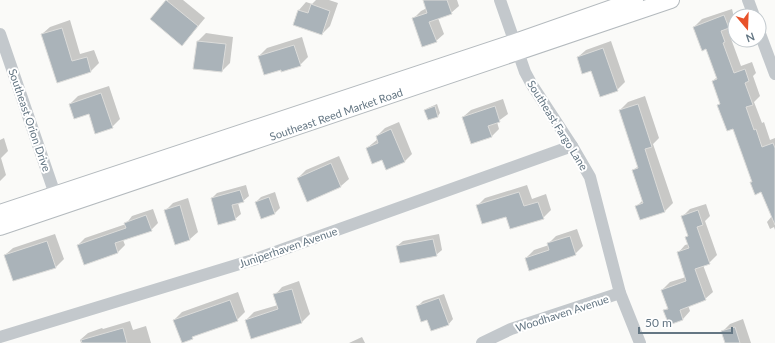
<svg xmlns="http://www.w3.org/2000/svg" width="775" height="343" font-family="Lato,sans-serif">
	<rect width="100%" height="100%" fill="#fafaf8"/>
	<!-- shadow -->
	<g fill="#0003">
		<path d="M168,0H183L205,18L190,36L151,19Z"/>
		<path d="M316,0H329L338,3L330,26L322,34L299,10L306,2L312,4Z"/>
		<path d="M424,0H457L459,6L451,13L438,18L444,34L436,41L413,19L421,11L427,8Z"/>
		<path d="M732,9L735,21L729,26L732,34L730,36L741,66L752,62L756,73L753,76L760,96L754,102L762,123L764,122L770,140L775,138V230L774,227L770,229L767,222L772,216L762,191L751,183L753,181L733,128L719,105L721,103L713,81L717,77L707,48L694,27L702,19Z"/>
		<path d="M70,20L80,54L94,50L99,63L91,71L57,82L42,34L50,27Z"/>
		<path d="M206,33L233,37L230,63L222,71L198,41Z"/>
		<path d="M302,37L308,57L300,65L281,69L259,56L267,48Z"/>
		<path d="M611,41L625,82L617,90L578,57L586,50Z"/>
		<path d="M109,86L120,119L112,127L89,113L70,104L78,96Z"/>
		<path d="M645,96L659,138L653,144L673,203L665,211L641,219L637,206L643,200L633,171L638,166L620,110L628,102Z"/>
		<path d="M503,99L508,114L497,122L499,129L492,136L463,117L471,110Z"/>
		<path d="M437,104L440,113L438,116L425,110L428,108Z"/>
		<path d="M399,122L412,154L404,162L382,158L367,148L378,139L377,136L385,128Z"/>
		<path d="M4,138L8,151L1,158L6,175L0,181V140Z"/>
		<path d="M339,156L349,179L341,186L298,178L306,170Z"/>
		<path d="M246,185L249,196L243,201L238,203L241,214L235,219L212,198L217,193Z"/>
		<path d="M527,185L532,199L546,194L551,210L543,218L507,216L477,206L485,198Z"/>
		<path d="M275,192L280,208L275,213L261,218L256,202L261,197Z"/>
		<path d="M188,198L198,232L190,239L176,244L165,211L173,203Z"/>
		<path d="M706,204L710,216L705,221L717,255L709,263L703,265L713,292L705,299L688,305L690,311L683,319L669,324L665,311L668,307L662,290L670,282L686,277L678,253L685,245L689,244L687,237L688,235L682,217L690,209Z"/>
		<path d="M153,209L158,223L151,230L123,240L125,245L118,252L84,264L78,245L85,238L126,224L132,216Z"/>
		<path d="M577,229L583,246L575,254L526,258L534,250L549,245L548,244L556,236Z"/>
		<path d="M55,234L64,259L56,267L34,274L5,255L13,248Z"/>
		<path d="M439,234L442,250L436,255L397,246L403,241Z"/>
		<path d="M299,281L310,314L302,322L251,337L246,320L254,312L278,305L275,295L282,287Z"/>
		<path d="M238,292L245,312L237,320L196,334L192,338L174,320L182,312Z"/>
		<path d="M444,294L453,319L448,325L428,318L417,307L423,301Z"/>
		<path d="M743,319L751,343H726L722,332L730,324Z"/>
		<path d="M130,321L133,330L146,326L151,343H81L80,340L88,333L102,328L103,329Z"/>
		<path d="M362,337L365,343H349Z"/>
	</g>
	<!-- building -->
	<g fill="#aab3b9" stroke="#dcdcda">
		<path d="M166,0L198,26L182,46L150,19Z"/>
		<path d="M423,0H447L452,14L429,22L437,42L422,47L412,18L427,13Z"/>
		<path d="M311,4L330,11L322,35L293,25L298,10L308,13Z"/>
		<path d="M724,15L729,28L721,31L725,42L723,43L734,73L745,69L749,81L745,83L753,105L746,107L754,130L756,129L762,147L773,143L775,148V225L761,192L755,195L750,182H752L733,129L727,131L717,105L720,104L712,81L717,79L706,49L702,51L693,27Z"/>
		<path d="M62,28L72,61L87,57L91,72L57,83L41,34Z"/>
		<path d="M197,41L226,44L222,72L193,69Z"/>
		<path d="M294,45L301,66L281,72V70L264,75L258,56Z"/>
		<path d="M603,48L618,91L600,97L591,71L582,74L577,57Z"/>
		<path d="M101,93L113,128L95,134L89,114L74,119L69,104Z"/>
		<path d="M638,104L652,147L645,149L665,212L640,220L635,206L643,203L632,170L638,168L619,110Z"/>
		<path d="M435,106L438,117L428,120L424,110Z"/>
		<path d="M495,106L500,122L488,126L492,137L471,144L462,117Z"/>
		<path d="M391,129L405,162L386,170L382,160L372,164L366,148L378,143L376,136Z"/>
		<path d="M331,163L341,187L307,202L297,178Z"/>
		<path d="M240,190L244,202L232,205L236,220L218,225L211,198Z"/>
		<path d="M519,192L524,206L538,202L544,219L510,229L506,217L482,224L476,205Z"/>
		<path d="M269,197L275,214L261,219L255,202Z"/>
		<path d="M180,205L190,240L175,245L164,210Z"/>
		<path d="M698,210L703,225L697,227L710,264L695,269L706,300L680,310L683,320L669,325L663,310L668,309L661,290L686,281L677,252L689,248L685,237L688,236L681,216Z"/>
		<path d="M146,215L152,231L115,243L118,253L84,265L77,245L126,228L124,223Z"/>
		<path d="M570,236L576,255L529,271L525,258L549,250L547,243Z"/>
		<path d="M433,239L437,256L400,263L396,246Z"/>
		<path d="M47,241L56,268L13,281L4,255Z"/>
		<path d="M292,289L302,323L251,339L245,320L278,309L273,294Z"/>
		<path d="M439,298L449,325L431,331L427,320L421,322L416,306Z"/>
		<path d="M230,300L238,321L192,337L193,339L182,343L173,320Z"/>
		<path d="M735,327L740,343H725L721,331Z"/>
		<path d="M123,328L127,343H82L81,340Z"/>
	</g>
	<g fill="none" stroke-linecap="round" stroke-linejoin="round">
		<!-- major casing -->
		<g stroke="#b4babe" stroke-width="18">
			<g id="major">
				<path d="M0,213L515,42L635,0"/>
				<path d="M0,227L671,0"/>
			</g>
		</g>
		<!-- minor -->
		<g stroke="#c3c8cc" stroke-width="12">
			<path d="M500,0L525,72L532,85L572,146L590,177L620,293L640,343"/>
			<path d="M748,0L754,16"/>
			<path d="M759,31L775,74"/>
			<path d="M0,34L58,203"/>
			<path d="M0,337L256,259L572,146"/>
			<path d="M482,343L511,329L620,293"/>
		</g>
		<!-- major -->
		<use href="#major" stroke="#fff" stroke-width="16"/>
	</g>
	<g text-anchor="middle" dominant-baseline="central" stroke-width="4" stroke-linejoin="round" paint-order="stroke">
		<!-- street labels -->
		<g font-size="11" fill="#647683" stroke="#fff">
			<text transform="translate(336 114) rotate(-19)">Southeast Reed Market Road</text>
			<text transform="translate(30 120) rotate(71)">Southeast Orion Drive</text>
			<text transform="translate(558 125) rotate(58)">Southeast Fargo Lane</text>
			<text transform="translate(288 247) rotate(-19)">Juniperhaven Avenue</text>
			<text transform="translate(562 313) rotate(-18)">Woodhaven Avenue</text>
		</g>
	</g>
	<!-- north arrow -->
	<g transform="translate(747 28) rotate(161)"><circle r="19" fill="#ffffff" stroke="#c1c8cd"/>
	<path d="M0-3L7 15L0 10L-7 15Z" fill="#e8522a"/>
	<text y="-6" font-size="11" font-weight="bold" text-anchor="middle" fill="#647683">N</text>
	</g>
	<!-- scale -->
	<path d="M639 327v6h93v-6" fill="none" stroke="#647683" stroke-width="2"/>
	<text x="645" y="327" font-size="12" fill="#647683" stroke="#ffffff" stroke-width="3" paint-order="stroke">50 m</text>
</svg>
